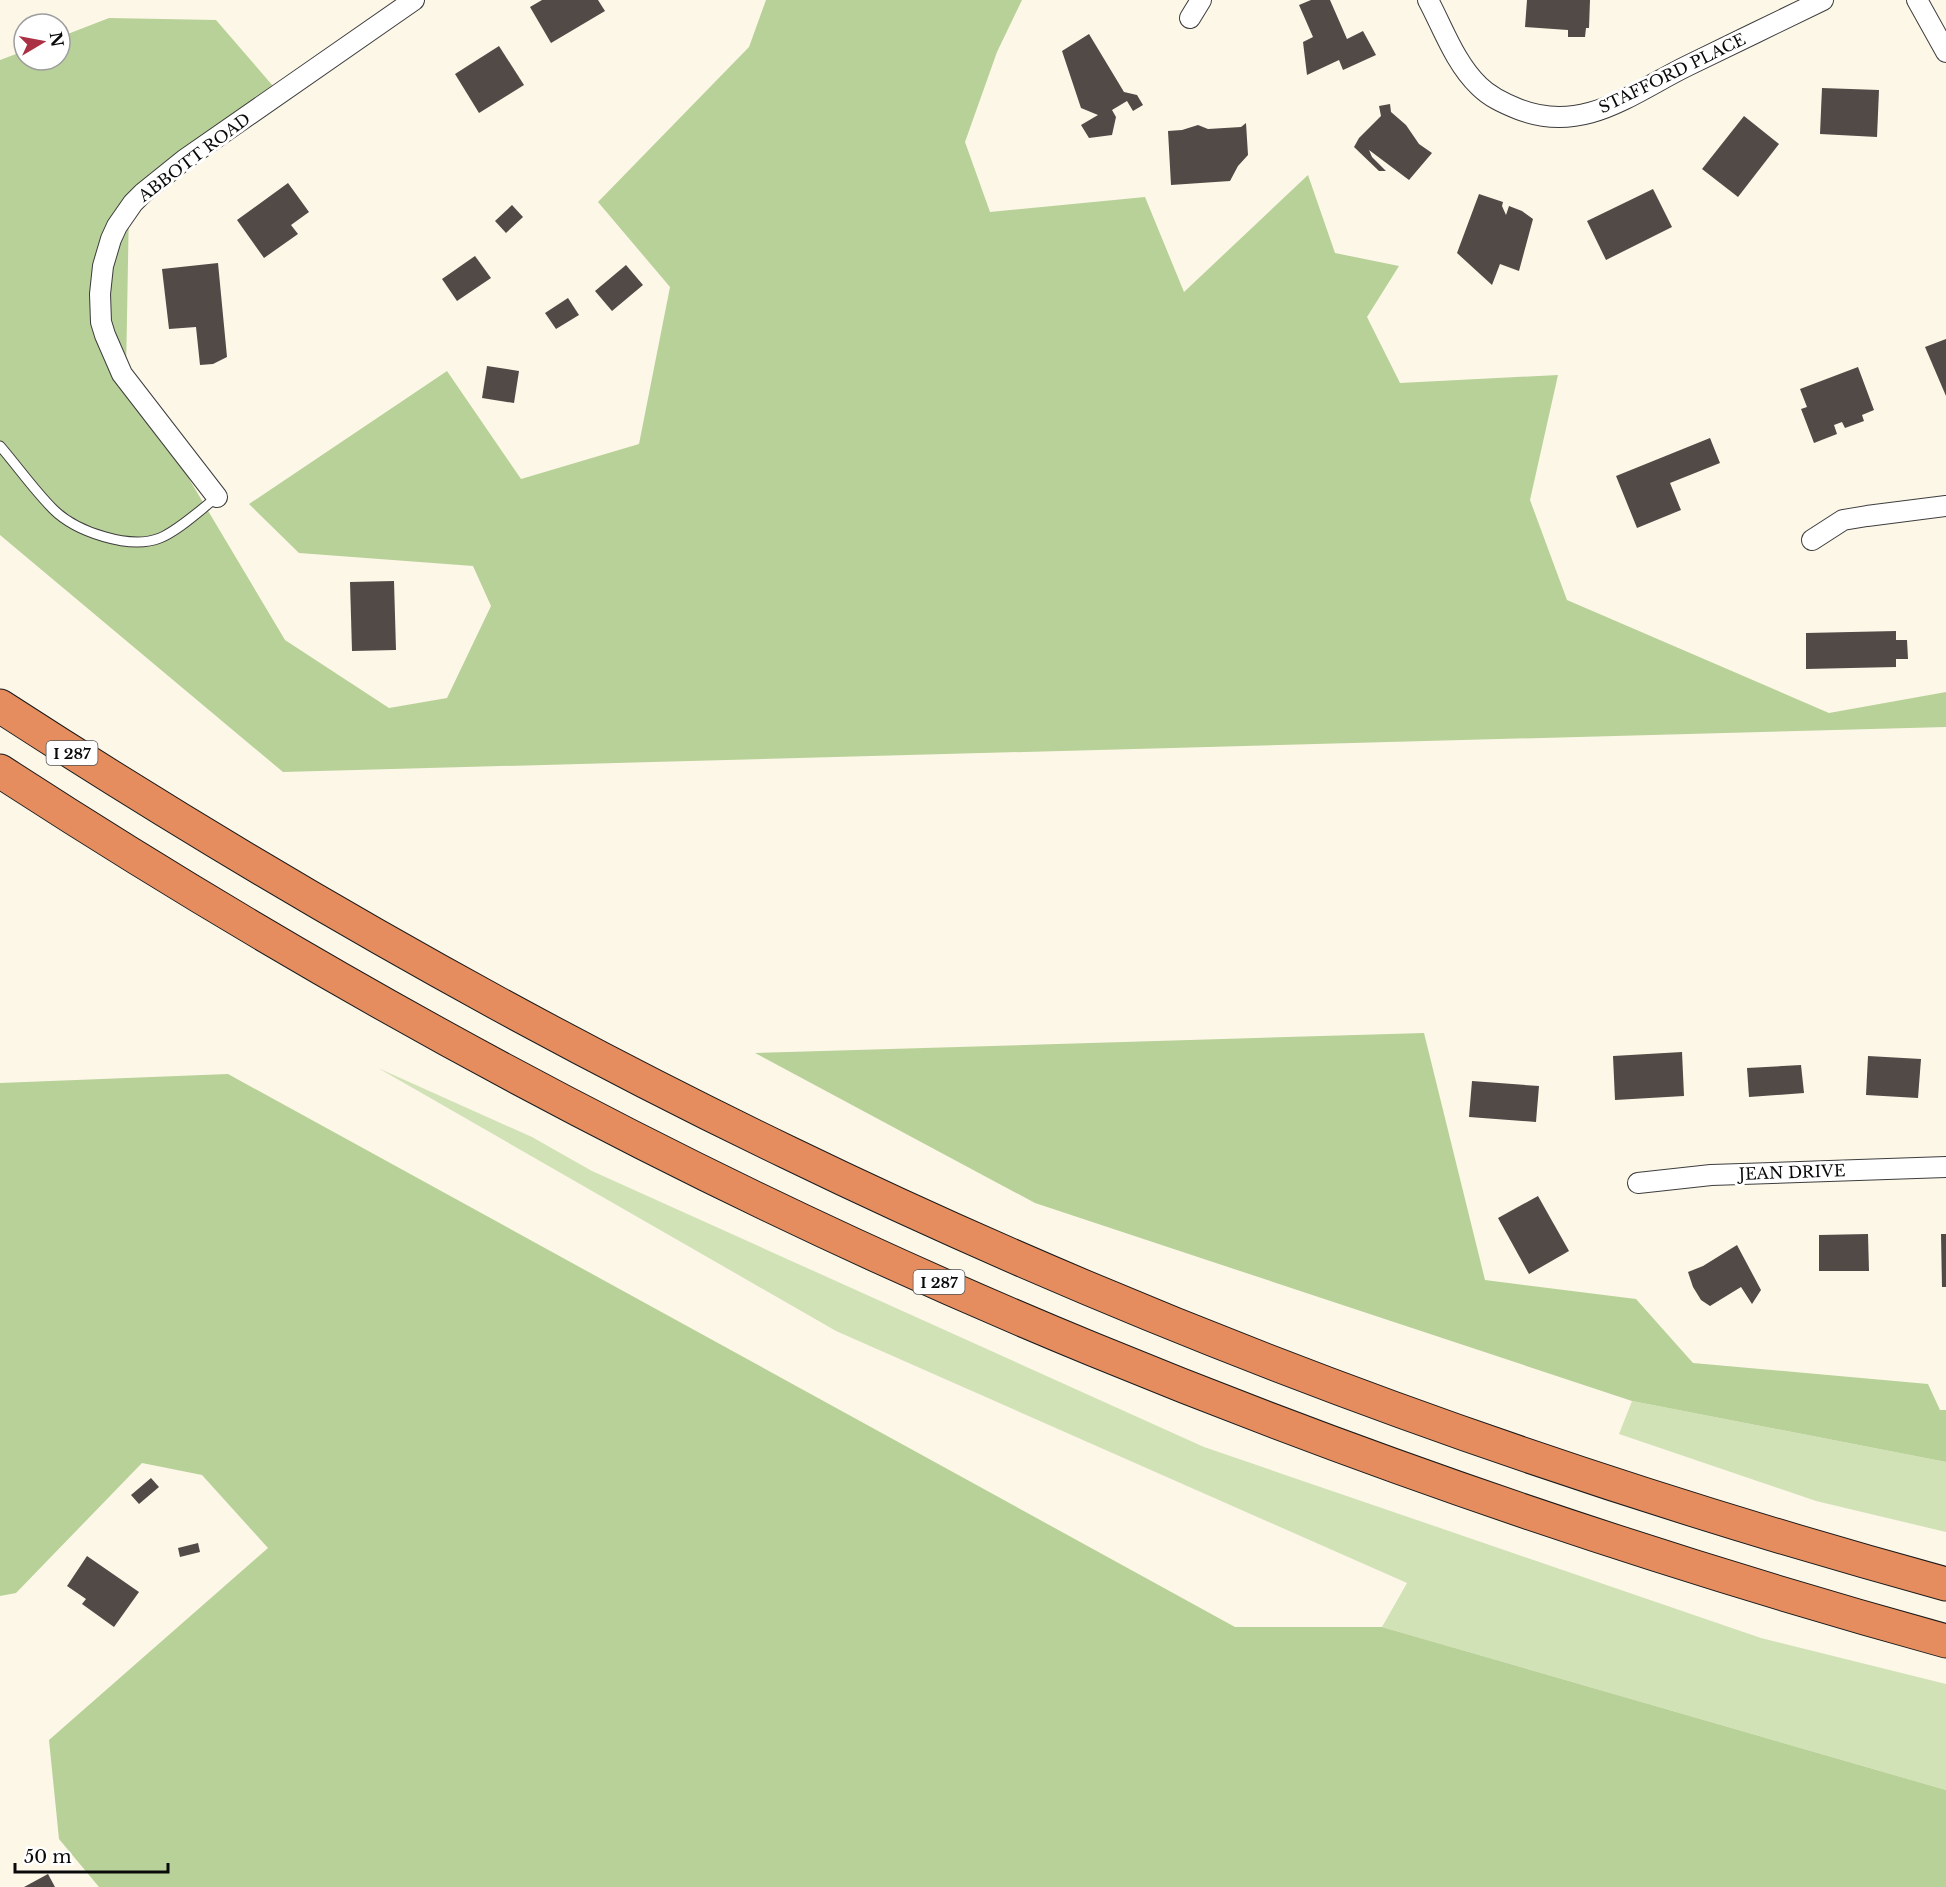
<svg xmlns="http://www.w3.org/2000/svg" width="1946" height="1887" font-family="'Libre Baskerville',serif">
	<rect width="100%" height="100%" fill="#fdf7e8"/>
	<!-- green -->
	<g fill="#d2e2b7">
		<path d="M378,1068L532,1137L592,1171L1204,1447L1761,1638L1946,1684V1790L1382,1627L1407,1583L836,1331Z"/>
		<path d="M1632,1401L1946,1462V1532L1816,1501L1619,1434Z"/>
	</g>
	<!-- forest -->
	<g fill="#b8d198">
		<path d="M766,0H1022L997,52L965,142L990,212L1145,197L1184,292L1308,175L1335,253L1399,266L1367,317L1400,383L1558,375L1530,500L1567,600L1829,713L1946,692V727L283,772L0,535V60L24,51V60H60V37L109,18L216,20L279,93L129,206L126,373L285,640L389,708L447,698L491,606L473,566L299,553L249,504L447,371L521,479L639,444L670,287L598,202L749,47Z"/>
		<path d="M1424,1033L1485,1280L1636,1299L1693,1363L1928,1384L1940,1410H1946V1462L1632,1401L1035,1203L755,1053Z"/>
		<path d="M228,1074L1235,1627H1382L1946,1790V1887H99L59,1839L49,1740L268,1548L202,1475L142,1463L16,1593L0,1596V1083Z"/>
	</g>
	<!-- building -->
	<g fill="#514a47">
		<path d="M542,0H598L605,11L551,43L530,7Z"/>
		<path d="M1311,0H1330L1347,39L1363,31L1376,55L1343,70L1339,60L1307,75L1303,42L1313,37L1299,5Z"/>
		<path d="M1527,0H1590L1589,28H1586L1585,37H1568V30L1525,27Z"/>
		<path d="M1089,34L1124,92L1137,95L1143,105L1133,111L1127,101L1112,110L1116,117L1112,135L1089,138L1081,125L1098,115L1081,108L1062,51Z"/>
		<path d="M499,46L524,85L479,113L455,74Z"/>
		<path d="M1822,88L1879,90L1877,137L1820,134Z"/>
		<path d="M1390,104L1391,112L1406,125L1419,144L1432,153L1409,180L1369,150L1372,157L1386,171H1379L1354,147L1359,138L1381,116L1379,106Z"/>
		<path d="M1744,116L1779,144L1738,197L1702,169Z"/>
		<path d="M1246,123L1248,155L1238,166L1230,181L1171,185L1168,131L1182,130L1198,125L1208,129L1241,127Z"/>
		<path d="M288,183L309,212L291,225L298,234L264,258L237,220Z"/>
		<path d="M1653,189L1672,227L1606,260L1587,221Z"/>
		<path d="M1479,194L1503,202L1502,206L1506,215L1509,206L1522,211L1533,219L1519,271L1500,264L1492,285L1457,253Z"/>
		<path d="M512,205L523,217L506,233L495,221Z"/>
		<path d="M475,256L491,278L457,301L442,279Z"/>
		<path d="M218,263L227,357L213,364L200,365L196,327L169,329L162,269Z"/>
		<path d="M626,265L643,285L612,311L595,291Z"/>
		<path d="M568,298L579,315L556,329L545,313Z"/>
		<path d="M1946,339V396L1925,347Z"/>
		<path d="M487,366L519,371L514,403L482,398Z"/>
		<path d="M1858,367L1874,410L1862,415L1864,421L1845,428L1842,422L1834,425L1837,434L1814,443L1801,409L1807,407L1800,389Z"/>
		<path d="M1710,438L1720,463L1670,483L1681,510L1637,528L1616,476Z"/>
		<path d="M394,581L396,650L352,651L350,582Z"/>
		<path d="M1896,631V640H1907L1908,659H1896V667L1806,669V633Z"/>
		<path d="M1682,1052L1684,1096L1615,1100L1613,1056Z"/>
		<path d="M1868,1056L1921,1059L1918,1098L1866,1095Z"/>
		<path d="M1801,1065L1804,1093L1749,1097L1747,1068Z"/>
		<path d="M1472,1081L1539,1086L1536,1122L1469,1117Z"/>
		<path d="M1538,1196L1569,1251L1529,1274L1498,1218Z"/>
		<path d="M1868,1234L1869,1271H1819V1235Z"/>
		<path d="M1941,1234H1946V1287H1942Z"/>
		<path d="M1737,1245L1761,1290L1752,1304L1741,1287L1710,1306L1701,1300L1693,1287L1688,1272L1703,1266Z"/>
		<path d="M151,1478L159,1487L139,1504L131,1495Z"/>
		<path d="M198,1543L200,1552L180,1557L178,1548Z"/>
		<path d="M87,1556L139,1592L114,1627L82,1604L86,1599L67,1586Z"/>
		<path d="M48,1874L55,1887H24Z"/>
	</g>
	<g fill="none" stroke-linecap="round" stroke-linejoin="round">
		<!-- service casing -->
		<g stroke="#3d3d3d" stroke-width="11">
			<path id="service" d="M0,446C18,467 34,490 53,509C76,532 130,550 160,538C179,530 200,510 217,497"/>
		</g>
		<!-- minor casing -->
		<g stroke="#3d3d3d" stroke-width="22">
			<g id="minor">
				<path d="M1428,0C1443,28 1455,63 1479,86C1490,97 1503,103 1518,109C1583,135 1632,93 1687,66C1732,44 1778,22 1823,0"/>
				<path d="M1917,0L1946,52"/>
				<path d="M1190,18L1201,0"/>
				<path d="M217,497L122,374L105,335L101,322L100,294L103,266L111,239L117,226L133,203L143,193L184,160L414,0"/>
				<path d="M1812,540L1843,520L1867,516L1946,506"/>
				<path d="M1638,1183L1711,1175L1946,1167"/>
			</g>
		</g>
		<!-- motorway casing -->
		<g stroke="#1b1b1b" stroke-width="35">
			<g id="motorway">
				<path d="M0,706C253,870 515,1021 787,1152C1158,1332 1548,1475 1946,1584"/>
				<path d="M0,771C343,994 713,1193 1092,1349C1371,1464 1654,1560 1946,1641"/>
			</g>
		</g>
		<!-- service -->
		<use href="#service" stroke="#fff" stroke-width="9"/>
		<!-- minor -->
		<use href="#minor" stroke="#fff" stroke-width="20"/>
		<!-- motorway -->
		<use href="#motorway" stroke="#e58d5e" stroke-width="33"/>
	</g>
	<g text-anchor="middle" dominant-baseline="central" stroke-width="6" stroke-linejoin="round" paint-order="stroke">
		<!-- shield labels -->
		<g fill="#fff" stroke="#545454" stroke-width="1.5">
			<rect x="46.5" y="741" width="51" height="24" rx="4.5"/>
			<rect x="913.5" y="1270" width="51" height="24" rx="4.5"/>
		</g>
		<g font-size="15" font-weight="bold" fill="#0a0a0a">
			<text x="72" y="753">I 287</text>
			<text x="939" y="1282">I 287</text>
		</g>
		<!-- street labels -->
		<g font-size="16" fill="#0a0a0a" stroke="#fff">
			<text transform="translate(1672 73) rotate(-26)">STAFFORD PLACE</text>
			<text transform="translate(194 157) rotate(-37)">ABBOTT ROAD</text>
			<text transform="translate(1792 1172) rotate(-2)">JEAN DRIVE</text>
		</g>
	</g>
	<!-- north arrow -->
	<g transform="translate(42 42) rotate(80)"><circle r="28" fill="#ffffff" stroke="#9d9d9d" stroke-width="1.5"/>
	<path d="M0-4.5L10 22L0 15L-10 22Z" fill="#aa3144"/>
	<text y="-9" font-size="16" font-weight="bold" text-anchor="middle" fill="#0a0a0a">N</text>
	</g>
	<!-- scale -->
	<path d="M15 1863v9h153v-9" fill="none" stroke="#0a0a0a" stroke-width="3"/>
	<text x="24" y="1863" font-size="18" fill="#0a0a0a" stroke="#ffffff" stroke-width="4.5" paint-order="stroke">50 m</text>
</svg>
